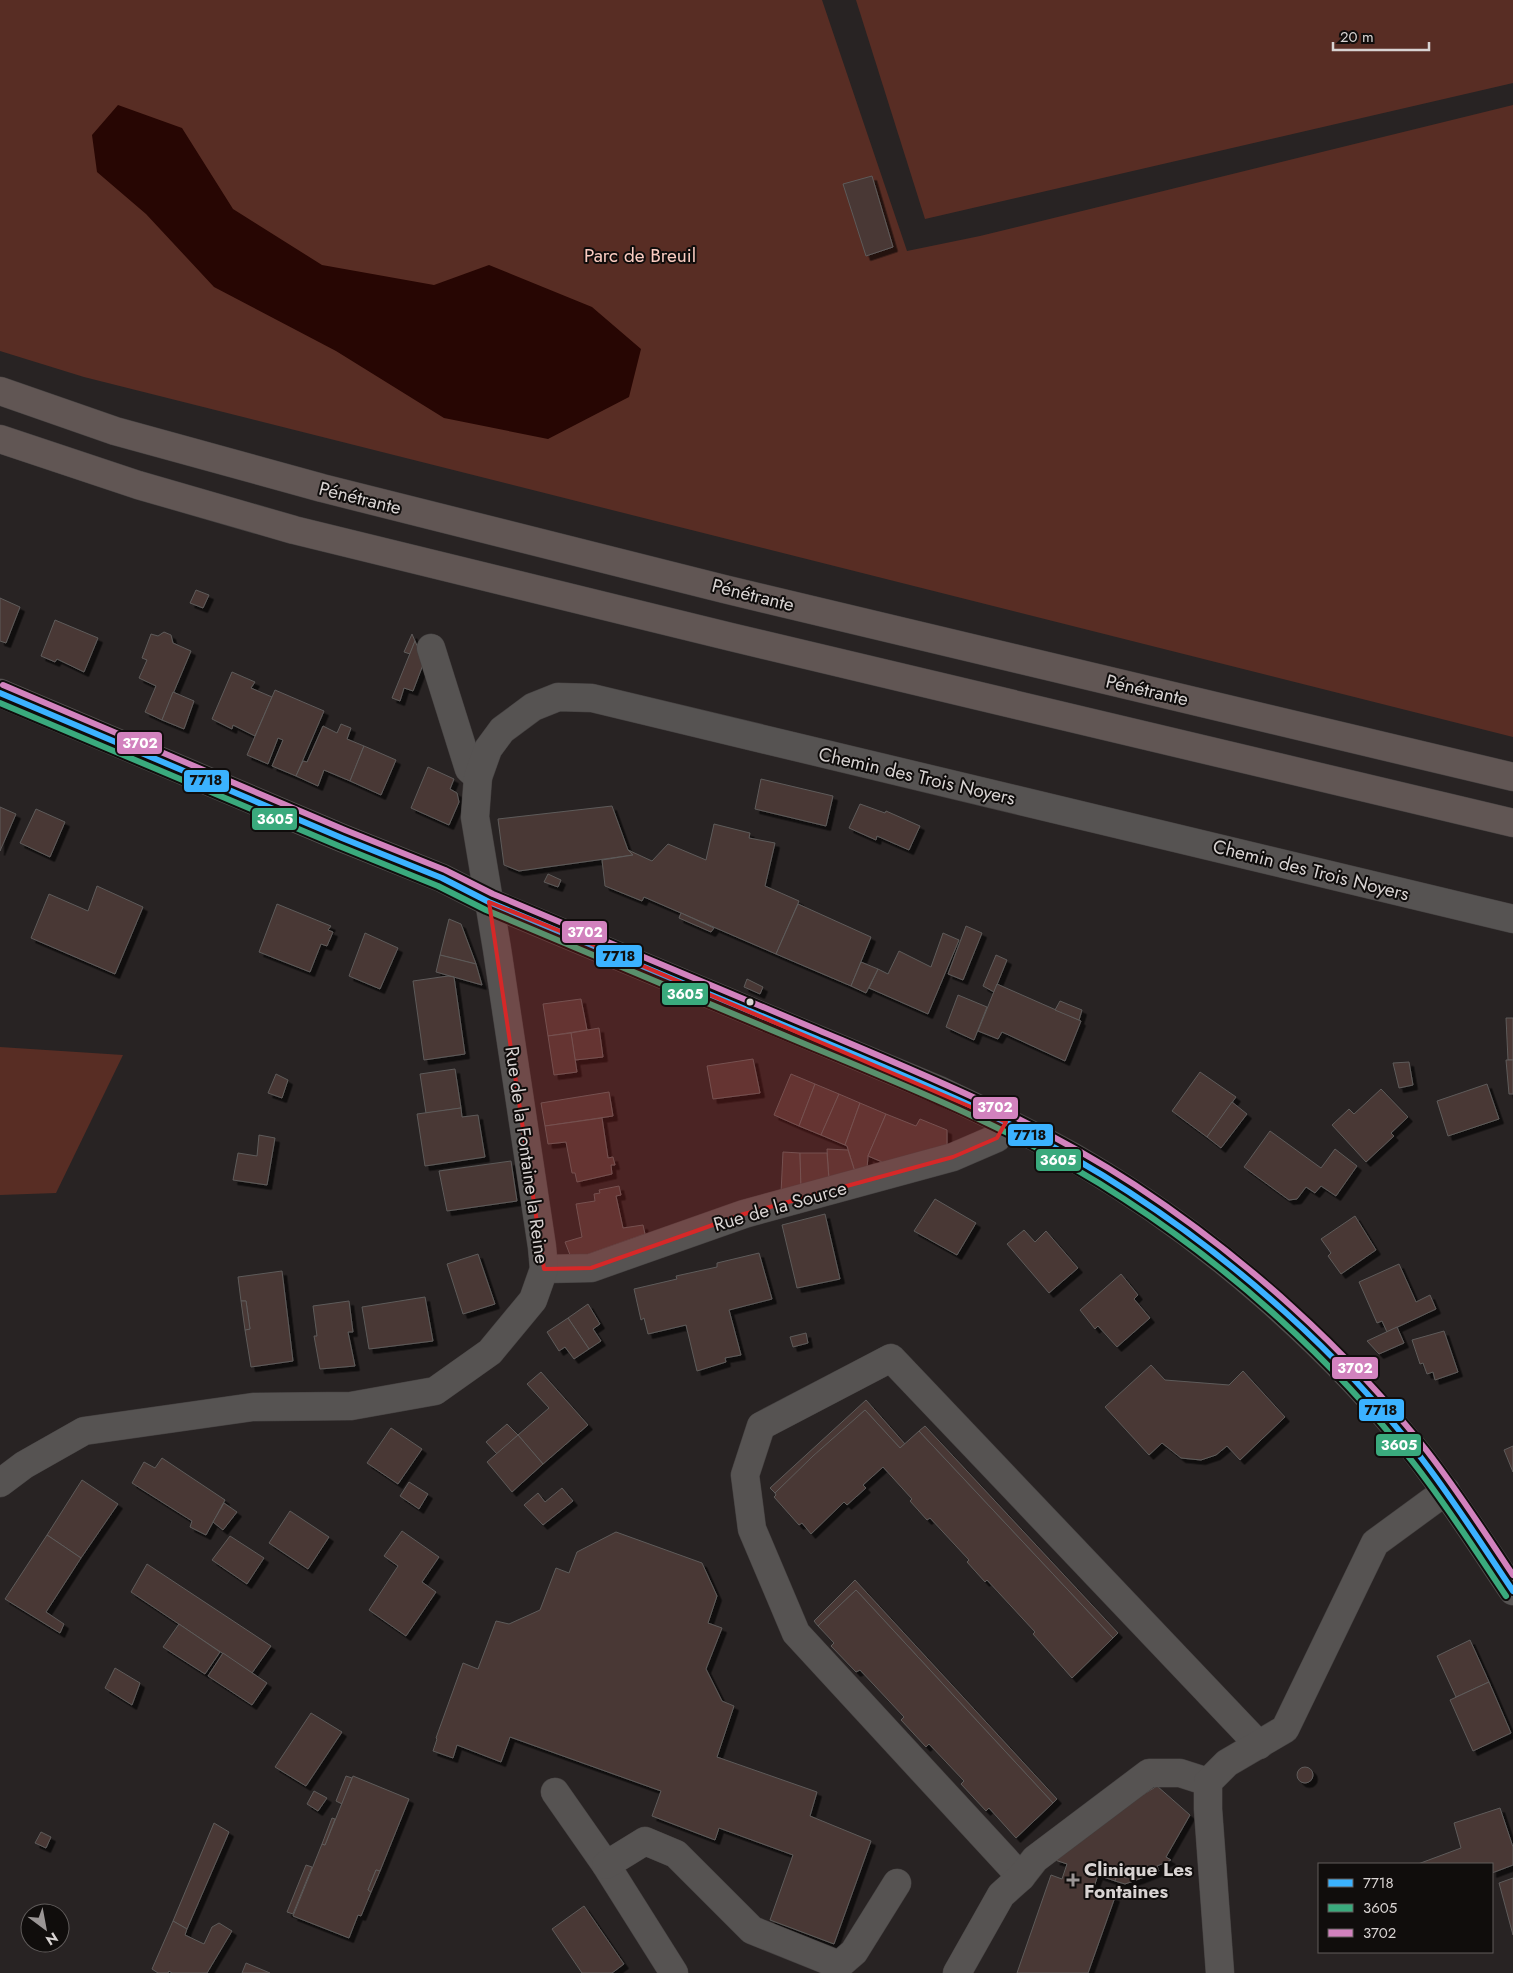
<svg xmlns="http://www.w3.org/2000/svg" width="1513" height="1973" font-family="Jost,sans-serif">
	<defs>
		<filter id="shadow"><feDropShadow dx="4.5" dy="4.5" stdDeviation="0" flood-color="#0009"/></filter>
	</defs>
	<rect width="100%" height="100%" fill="#282323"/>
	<!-- green -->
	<g fill="#582d24">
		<path d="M0,0H822L907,251L980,236L1513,105V737L84,377L0,351Z"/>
		<path d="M856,0H1513V83L925,219Z"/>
		<path d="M0,1047L123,1055L56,1193L0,1195Z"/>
	</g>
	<!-- water -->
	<path fill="#270603" d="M118,105L182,128L233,209L322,265L434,285L489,265L592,307L641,349L629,397L548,439L444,418L336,351L214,287L146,214L97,172L92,135Z"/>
	<!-- building -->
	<g fill="#493835" stroke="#5e5b5a" filter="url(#shadow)">
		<path d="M872,176L893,247L866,256L843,184Z"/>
		<path d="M196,590L209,595L203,608L190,603Z"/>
		<path d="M0,598L20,607L6,643L0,641Z"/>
		<path d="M55,620L98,638L84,672L57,659L55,662L41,656Z"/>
		<path d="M164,632L171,635L173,643L191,651L162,720L145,712L156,686L139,678L147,660L142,658L151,634L158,636Z"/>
		<path d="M412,634L415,641L410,654L404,652Z"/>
		<path d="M415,641L424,662L413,691L404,688L400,701L392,698Z"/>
		<path d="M232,672L255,682L251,688L272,697L255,736L233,725L232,729L212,719Z"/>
		<path d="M275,690L324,711L296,776L272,766L283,740L278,738L268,764L247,755Z"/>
		<path d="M173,692L194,701L184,729L162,720Z"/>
		<path d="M341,724L351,728L347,739L364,746L350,781L324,770L318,786L296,776L303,761L307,762L323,726L337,733Z"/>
		<path d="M364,746L396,760L381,795L350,781Z"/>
		<path d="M428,767L454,779L450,789L457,793L459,802L449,825L411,808Z"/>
		<path d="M761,779L833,796L826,826L755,809Z"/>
		<path d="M860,804L885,813L886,811L920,826L909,850L877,836L876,840L849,828Z"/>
		<path d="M612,806L628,850L633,855L519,871L504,865L498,819Z"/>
		<path d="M0,807L16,814L0,851Z"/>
		<path d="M36,809L65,822L50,857L20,843Z"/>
		<path d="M714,824L750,833L749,838L775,843L765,886L799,901L776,954L644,897L642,901L605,886L602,860L633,855L628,850L652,861L668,844L706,860Z"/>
		<path d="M548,874L561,880L558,887L544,882Z"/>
		<path d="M97,886L143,907L115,974L31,938L49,894L88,911Z"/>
		<path d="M277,904L331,926L328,930L333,932L327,946L321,944L310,972L259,952Z"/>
		<path d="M798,904L871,937L851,986L776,954Z"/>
		<path d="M681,913L714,928L711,932L679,918Z"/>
		<path d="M449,919L461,924L476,964L440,955Z"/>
		<path d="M966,926L982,933L963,980L948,974Z"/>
		<path d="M365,933L398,948L380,989L349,976Z"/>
		<path d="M943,933L959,940L928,1014L869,988L878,969L888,974L899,951L931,967Z"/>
		<path d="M440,955L476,964L482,985L436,972Z"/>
		<path d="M996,955L1007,960L994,992L983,986Z"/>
		<path d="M861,962L878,969L866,993L851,986Z"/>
		<path d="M448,976L454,977L465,1054L424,1060L413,981Z"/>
		<path d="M747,979L763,987L760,994L744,987Z"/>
		<path d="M997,984L1081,1021L1065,1061L1002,1032L998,1039L978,1031Z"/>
		<path d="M958,995L987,1007L974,1040L946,1027Z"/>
		<path d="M581,999L587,1030L548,1036L543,1004Z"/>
		<path d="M1060,1001L1082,1010L1079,1020L1055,1010Z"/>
		<path d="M1506,1018H1513V1060H1508Z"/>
		<path d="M599,1028L603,1057L575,1060L571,1033Z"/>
		<path d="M571,1033L577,1072L554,1075L548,1036Z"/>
		<path d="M753,1059L760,1093L713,1099L707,1066Z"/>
		<path d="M1506,1060H1513V1094H1509Z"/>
		<path d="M1409,1062L1413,1085L1399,1088L1393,1063Z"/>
		<path d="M455,1069L461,1108L426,1113L420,1074Z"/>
		<path d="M1200,1072L1236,1097L1207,1137L1172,1111Z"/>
		<path d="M276,1074L288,1080L282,1098L268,1093Z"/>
		<path d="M791,1074L815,1084L799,1126L774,1115Z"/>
		<path d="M815,1084L839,1094L821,1135L799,1126Z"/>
		<path d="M1487,1084L1499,1119L1448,1136L1437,1101Z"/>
		<path d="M1381,1089L1408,1117L1391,1133L1394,1136L1366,1162L1332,1125L1349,1109L1354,1114Z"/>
		<path d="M609,1092L613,1116L545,1126L541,1103Z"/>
		<path d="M839,1094L860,1103L845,1145L821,1135Z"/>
		<path d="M1232,1102L1247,1114L1221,1148L1207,1137Z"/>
		<path d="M860,1103L886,1114L868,1156L867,1169L855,1172L847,1146L845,1145Z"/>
		<path d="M461,1108L462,1117L478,1115L485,1157L425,1166L417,1114Z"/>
		<path d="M886,1114L916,1126L920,1119L947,1130V1148L887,1164L868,1156Z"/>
		<path d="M602,1118L608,1158L613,1157L615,1165H611L612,1174L577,1182L575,1173H572L566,1142L548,1144L545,1126Z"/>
		<path d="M1270,1131L1321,1168L1335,1149L1357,1166L1336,1196L1321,1186L1315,1193L1306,1187L1297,1199L1289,1200L1244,1167Z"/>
		<path d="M259,1135L275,1138L267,1185L233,1180L238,1153L257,1156Z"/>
		<path d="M827,1149L848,1150L855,1172L829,1180Z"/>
		<path d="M783,1152L800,1153L801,1189L781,1193Z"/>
		<path d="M800,1153H827L829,1180L801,1189Z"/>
		<path d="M511,1161L517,1201L447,1211L439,1171Z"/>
		<path d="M619,1186L621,1195L616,1196L623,1228L643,1225L645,1234L572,1260L565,1242L582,1237L576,1204L595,1201L594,1194L600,1193L599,1190Z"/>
		<path d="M935,1199L976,1223L957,1255L914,1231Z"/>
		<path d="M825,1214L840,1279L797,1288L782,1225Z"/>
		<path d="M1355,1216L1376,1250L1341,1274L1328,1256L1331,1253L1321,1239Z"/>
		<path d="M1024,1230L1035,1242L1046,1231L1078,1268L1049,1293L1007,1244Z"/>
		<path d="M759,1253L772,1299L729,1310L741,1355L725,1358L726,1362L697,1371L686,1325L648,1334L644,1318L641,1320L634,1289L677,1279L676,1276L717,1267V1263Z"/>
		<path d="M478,1254L495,1304L463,1314L447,1264Z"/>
		<path d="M1399,1264L1416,1302L1430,1295L1436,1309L1387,1332L1382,1321L1377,1323L1359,1282Z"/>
		<path d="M282,1271L293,1361L251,1367L245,1330L250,1329L246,1301H241L238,1277Z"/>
		<path d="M1121,1274L1138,1295L1134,1299L1150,1318L1117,1347L1098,1326L1095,1329L1080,1310Z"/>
		<path d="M425,1297L433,1341L369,1349L362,1307Z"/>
		<path d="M241,1301H246L250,1329L245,1330Z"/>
		<path d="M349,1301L353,1332H348L355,1366L320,1369L314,1336H317L313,1306Z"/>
		<path d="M588,1304L600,1324L593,1329L601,1341L589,1349L568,1318Z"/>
		<path d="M568,1318L589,1349L574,1359L565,1347L559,1351L547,1332Z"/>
		<path d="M1397,1327L1404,1343L1379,1354L1367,1341Z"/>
		<path d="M1444,1331L1458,1372L1435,1380L1433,1372L1427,1374L1423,1363L1420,1364L1412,1340Z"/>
		<path d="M806,1333L808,1343L793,1347L790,1337Z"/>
		<path d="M1151,1365L1165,1380L1229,1385L1243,1371L1285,1417L1240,1460L1227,1446L1216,1455L1201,1460L1181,1458L1162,1443L1149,1455L1105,1407Z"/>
		<path d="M541,1372L588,1425L543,1464L518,1435L549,1408L527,1384Z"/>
		<path d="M866,1400L905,1444L900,1448L865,1410L775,1493L770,1488Z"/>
		<path d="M865,1410L900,1448L919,1431L1113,1638L1072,1678L1033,1634L1035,1632L987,1580L985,1582L967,1562L969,1560L930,1518L927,1520L910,1501L912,1499L883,1467L863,1485L866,1488L847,1505L844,1502L811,1534L802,1523L799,1525L774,1497L776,1495L775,1493L813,1456Z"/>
		<path d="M507,1424L518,1435L497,1454L486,1442Z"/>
		<path d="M925,1426L1118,1633L1113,1638L919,1431Z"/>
		<path d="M391,1428L422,1449L398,1484L367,1463Z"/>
		<path d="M518,1435L543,1464L512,1492L487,1462Z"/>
		<path d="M1513,1446V1472L1504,1450Z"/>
		<path d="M162,1458L225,1500L206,1535L190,1527L192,1521L132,1483L144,1462L155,1468Z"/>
		<path d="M82,1480L118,1504L81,1558L47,1535Z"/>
		<path d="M409,1482L428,1494L419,1509L400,1496Z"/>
		<path d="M562,1488L573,1501L543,1525L524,1505L538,1493L545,1502Z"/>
		<path d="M224,1503L237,1512L223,1530L213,1522Z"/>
		<path d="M290,1511L329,1537L308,1569L269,1543Z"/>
		<path d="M402,1531L439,1557L422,1582L436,1592L406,1636L369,1610L398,1566L384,1556Z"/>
		<path d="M616,1532L702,1563L717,1596L708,1623L722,1628L706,1669L722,1701L734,1706L717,1757L817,1792L810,1816L871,1841L834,1944L770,1920L793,1855L719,1828L715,1840L652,1816L661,1791L510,1737L501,1762L457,1745L453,1758L433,1751L437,1739L436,1738L463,1663L478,1669L496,1621L509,1624L540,1610L556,1568L569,1573L577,1552Z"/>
		<path d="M47,1535L81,1558L46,1612L64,1624L60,1633L5,1599Z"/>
		<path d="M230,1536L264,1558L247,1584L212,1560Z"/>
		<path d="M147,1564L271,1646L252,1673L131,1592Z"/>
		<path d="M855,1580L1057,1799L1053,1803L856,1590L818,1626L814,1621Z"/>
		<path d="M856,1590L1053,1803L1016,1838L989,1808L986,1811L961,1784L964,1781L929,1744L926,1747L901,1720L904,1717L860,1670L856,1672L831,1646L834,1643L818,1626Z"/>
		<path d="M179,1624L220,1652L205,1674L163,1647Z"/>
		<path d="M1470,1640L1489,1682L1456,1697L1437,1656Z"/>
		<path d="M223,1653L267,1683L252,1705L208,1676Z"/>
		<path d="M115,1668L140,1683L132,1705L105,1688Z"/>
		<path d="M1489,1682L1511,1733L1473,1751L1450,1700Z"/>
		<path d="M311,1713L342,1732L306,1786L275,1767Z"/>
		<circle cx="1305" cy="1775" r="8"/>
		<path d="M346,1776L352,1778L342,1804L336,1801Z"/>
		<path d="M353,1776L409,1799L380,1871L376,1870L368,1890L371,1892L361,1916L358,1915L349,1938L293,1916L322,1844L325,1845Z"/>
		<path d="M1157,1786L1190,1815L1166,1857L1171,1860L1157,1866L1159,1871L1139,1879L1138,1874L1126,1878L1117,1875L1115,1881L1098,1875L1093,1890L1115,1897L1088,1973H1017L1051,1875L1062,1879L1067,1864L1055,1860L1128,1804Z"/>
		<path d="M314,1791L327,1798L318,1811L307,1804Z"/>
		<path d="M1500,1808L1513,1847V1865L1492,1873V1864H1418L1461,1848L1454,1823Z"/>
		<path d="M332,1818L335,1819L325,1845L322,1844Z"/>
		<path d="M214,1823L229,1832L187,1929L173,1921Z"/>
		<path d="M41,1832L51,1837L46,1848L35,1843Z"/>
		<path d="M306,1865L312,1867L293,1914L287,1912Z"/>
		<path d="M376,1870L380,1871L371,1892L368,1890Z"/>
		<path d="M1138,1874L1139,1879L1125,1884L1115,1881L1117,1875L1126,1878Z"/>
		<path d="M1513,1878V1935L1499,1883Z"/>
		<path d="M584,1906L624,1964L612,1973H582L552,1929Z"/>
		<path d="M173,1921L187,1929L185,1935L204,1944L212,1927L219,1923L232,1931L207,1973H172L169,1971L168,1973H158L152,1969Z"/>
		<path d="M246,1963L270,1973H242Z"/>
	</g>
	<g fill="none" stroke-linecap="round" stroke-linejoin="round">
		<!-- minor casing -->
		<g stroke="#444040" stroke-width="29">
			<g id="minor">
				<path d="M431,648L469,769L478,777"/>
				<path d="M0,693L342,838L442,878L489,902L941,1091C989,1114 1037,1136 1083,1163C1207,1236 1328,1342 1418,1454C1452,1498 1482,1545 1513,1591"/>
				<path d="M544,1269L591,1268L744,1214L953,1157L997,1138L1006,1122"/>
				<path d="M0,1483L24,1465L84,1431L253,1407L351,1406L435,1391L490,1352L533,1300L544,1269L542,1247L497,949L475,817L478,777L488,749L502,730L533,707L558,697L592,698L1513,919"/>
				<path d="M555,1792L606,1865L674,1973"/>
				<path d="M606,1865L645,1841L676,1854L752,1930L839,1965L854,1952L897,1883"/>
				<path d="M1021,1877L796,1633L752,1529L745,1475L761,1426L891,1358L1259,1745"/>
				<path d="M957,1973L1001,1895L1021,1877L1035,1859L1149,1773H1180L1208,1782"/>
				<path d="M1220,1973L1208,1809V1782L1227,1763L1285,1729L1375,1543L1446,1491"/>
			</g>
		</g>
		<!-- major casing -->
		<g stroke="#444040" stroke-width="29">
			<g id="major">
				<path d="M0,391L115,431L322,488L724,589L1513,777"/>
				<path d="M0,439L138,485L294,530L731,637L1513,823"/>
			</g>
		</g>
		<!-- minor -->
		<use href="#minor" stroke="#565352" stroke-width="28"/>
		<!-- major -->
		<use href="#major" stroke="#615654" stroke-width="28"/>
		<!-- bus-1 casing -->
		<g stroke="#100d0c" stroke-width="10">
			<path id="bus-1" d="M0,693L342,838L442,878L489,902C598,948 707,993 817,1039C924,1084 1032,1128 1129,1192C1238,1263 1339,1353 1419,1455C1453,1499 1482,1545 1513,1591"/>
		</g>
		<!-- bus-2 casing -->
		<g stroke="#100d0c" stroke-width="10">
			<path id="bus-2" d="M0,703L339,846L438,886L486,910C594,956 703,1001 812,1047C919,1091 1026,1135 1124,1199C1232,1269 1332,1359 1412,1461C1446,1504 1475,1550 1506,1596"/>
		</g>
		<!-- bus-3 casing -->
		<g stroke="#100d0c" stroke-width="10">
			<path id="bus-3" d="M3,685L345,830L445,870L493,894C601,939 710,985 818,1030C927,1076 1036,1120 1135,1185C1244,1257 1346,1348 1427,1451C1458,1491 1485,1533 1513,1575"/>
		</g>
		<!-- bus-1 -->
		<use href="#bus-1" stroke="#3bb2ff" stroke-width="6"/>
		<!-- bus-2 -->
		<use href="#bus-2" stroke="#3aaa7d" stroke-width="6"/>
		<!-- bus-3 -->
		<use href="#bus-3" stroke="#d282be" stroke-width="6"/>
	</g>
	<!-- marked area -->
	<path fill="#d62828" fill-opacity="0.2" stroke="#d62828" stroke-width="4" stroke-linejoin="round" d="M489,902L587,942L1006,1122L997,1138L953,1157L744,1214L591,1268L544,1269Z"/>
	<!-- markers -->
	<circle fill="#d8d3d2" stroke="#100d0c" stroke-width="2" cx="750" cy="1002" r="4.5"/>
	<path fill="#9a9595" stroke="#100d0c" stroke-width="2" d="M1070.5 1872.5h5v5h5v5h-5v5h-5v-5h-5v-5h5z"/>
	<g text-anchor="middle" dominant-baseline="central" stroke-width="4" stroke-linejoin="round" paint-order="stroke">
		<!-- park labels -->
		<g font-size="19" fill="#faccc1" stroke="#100d0c">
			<text x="640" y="255">Parc de Breuil</text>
		</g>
		<!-- street labels -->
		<g font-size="19" fill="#d8d3d2" stroke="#100d0c">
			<text transform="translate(360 498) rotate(14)">Pénétrante</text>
			<text transform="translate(753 595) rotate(14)">Pénétrante</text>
			<text transform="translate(1147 690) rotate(13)">Pénétrante</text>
			<text transform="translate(917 776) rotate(13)">Chemin des Trois Noyers</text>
			<text transform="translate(1311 870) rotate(14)">Chemin des Trois Noyers</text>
			<text transform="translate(527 1155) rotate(82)">Rue de la Fontaine la Reine</text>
			<text transform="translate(780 1206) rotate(-16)">Rue de la Source</text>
		</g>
		<!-- poi labels -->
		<g font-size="19" font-weight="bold" fill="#d8d3d2" stroke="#100d0c" text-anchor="start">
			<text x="1084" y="1869">Clinique Les<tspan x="1084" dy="22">Fontaines</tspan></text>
		</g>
	</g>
	<g stroke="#100d0c" stroke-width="2">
		<rect x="116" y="731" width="47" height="24" rx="5" fill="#d282be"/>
		<rect x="183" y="769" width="47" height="24" rx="5" fill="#3bb2ff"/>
		<rect x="251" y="807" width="47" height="24" rx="5" fill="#3aaa7d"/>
		<rect x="561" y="920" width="47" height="24" rx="5" fill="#d282be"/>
		<rect x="595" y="944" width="48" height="24" rx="5" fill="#3bb2ff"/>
		<rect x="661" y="982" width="48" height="24" rx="5" fill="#3aaa7d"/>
		<rect x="972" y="1096" width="47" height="24" rx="5" fill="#d282be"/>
		<rect x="1007" y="1123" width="47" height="24" rx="5" fill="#3bb2ff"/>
		<rect x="1035" y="1148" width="47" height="24" rx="5" fill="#3aaa7d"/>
		<rect x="1331" y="1356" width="48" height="24" rx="5" fill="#d282be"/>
		<rect x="1358" y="1398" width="47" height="24" rx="5" fill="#3bb2ff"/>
		<rect x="1375" y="1433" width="47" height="24" rx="5" fill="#3aaa7d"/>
	</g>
	<g font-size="14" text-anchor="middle" font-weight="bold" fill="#fff">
		<text x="140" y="748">3702</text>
		<text x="275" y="824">3605</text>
		<text x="585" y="937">3702</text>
		<text x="685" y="999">3605</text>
		<text x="995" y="1112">3702</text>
		<text x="1058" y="1165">3605</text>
		<text x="1355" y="1373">3702</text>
		<text x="1399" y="1450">3605</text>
	</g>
	<g font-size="14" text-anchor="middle" font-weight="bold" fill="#111">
		<text x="206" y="785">7718</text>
		<text x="619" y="961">7718</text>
		<text x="1030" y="1140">7718</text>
		<text x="1381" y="1415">7718</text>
	</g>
	<!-- legend -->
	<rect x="1318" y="1863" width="175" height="90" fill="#100d0c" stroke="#605c5b"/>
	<rect x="1328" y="1879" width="25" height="8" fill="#3bb2ff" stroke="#605c5b"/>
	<text x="1363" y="1888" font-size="15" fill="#d8d3d2">7718</text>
	<rect x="1328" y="1904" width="25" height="8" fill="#3aaa7d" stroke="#605c5b"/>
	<text x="1363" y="1913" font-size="15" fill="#d8d3d2">3605</text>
	<rect x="1328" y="1929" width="25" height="8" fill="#d282be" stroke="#605c5b"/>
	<text x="1363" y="1938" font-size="15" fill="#d8d3d2">3702</text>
	<!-- north arrow -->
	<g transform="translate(45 1928) rotate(148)"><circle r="24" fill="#100d0c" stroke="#605c5b"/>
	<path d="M0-4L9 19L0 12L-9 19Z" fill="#9a9595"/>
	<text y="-8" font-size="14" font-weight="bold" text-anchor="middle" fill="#d8d3d2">N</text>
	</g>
	<!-- scale -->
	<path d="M1333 42v8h96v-8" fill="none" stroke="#d8d3d2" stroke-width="2.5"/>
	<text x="1340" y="42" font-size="15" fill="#d8d3d2" stroke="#100d0c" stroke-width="4" paint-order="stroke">20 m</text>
</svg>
